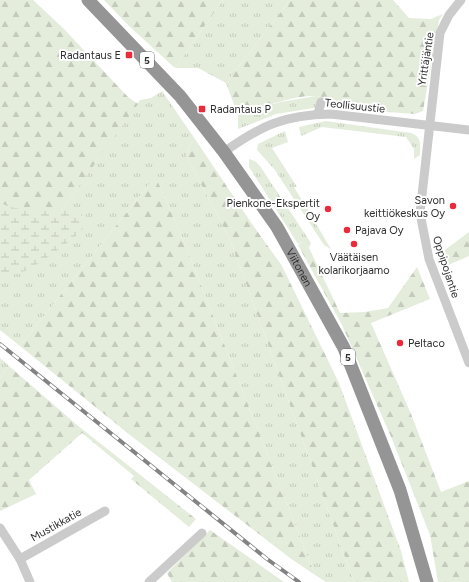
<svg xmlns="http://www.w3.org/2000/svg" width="469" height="582" font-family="Figtree,sans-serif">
	<defs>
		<pattern id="grass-tufts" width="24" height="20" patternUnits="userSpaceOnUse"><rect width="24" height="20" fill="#e4ecdb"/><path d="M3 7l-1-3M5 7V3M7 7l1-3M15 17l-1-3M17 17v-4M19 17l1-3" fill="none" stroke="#c4cbbc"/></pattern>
		<pattern id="forest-firs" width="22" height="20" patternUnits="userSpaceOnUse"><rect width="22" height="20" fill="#e4ecdb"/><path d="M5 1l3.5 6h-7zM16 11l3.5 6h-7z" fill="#c4cbbc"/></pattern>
		<pattern id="wetland-marsh" width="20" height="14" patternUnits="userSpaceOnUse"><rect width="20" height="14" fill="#e4ecdb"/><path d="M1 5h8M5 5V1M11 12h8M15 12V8" fill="none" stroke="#c4cbbc"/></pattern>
	</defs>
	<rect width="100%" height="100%" fill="#fff"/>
	<!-- grass -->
	<g fill="url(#grass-tufts)">
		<path d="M223,0H290L226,83L198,68H175Z"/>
		<path d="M162,91L195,139L189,146L186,155L231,242L354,582H326L315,575L180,232L158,182H151L20,346L0,330V280L61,211L140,100L151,98Z"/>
		<path d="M316,96L323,97L320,107L276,114L238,129V115L280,102Z"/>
		<path d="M326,121L411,133C422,137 420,144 420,155L414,159V149L406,137L322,127L301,136L299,127Z"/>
		<path d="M285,131L288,142L272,148L297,187H294L331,249L324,245L275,170L257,150L258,144Z"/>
		<path d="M249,159L255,161L260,166L311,243L309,248L302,242L298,244L249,167Z"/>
		<path d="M0,358L9,366L0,378Z"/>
	</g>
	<!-- forest -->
	<g fill="url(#forest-firs)">
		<path d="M0,0H33L63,28L128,97L138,104L61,211L0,280Z"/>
		<path d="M104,0H223L175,68L129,26Z"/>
		<path d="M290,0H393L409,18L431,19L443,14L439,20L423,111L415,114L320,107L323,97C299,92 262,108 238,115L226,83Z"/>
		<path d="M195,139L250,221L282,266L339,383L401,551L409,582H354L231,242L186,155L189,146Z"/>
		<path d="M151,182H158L180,232L315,575L290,558L130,435L20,346Z"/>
		<path d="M469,232V256L446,266L441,253Z"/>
		<path d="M302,242L309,248L340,313L365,312L388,308L417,267L430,299L371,323L411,414L441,492L469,481V582H438L430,535L392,439L342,325L298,245Z"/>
		<path d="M9,366L77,425L196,519L189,527L131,479L134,476L82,433L29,480L36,494L0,511V378Z"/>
		<path d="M210,530L284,582H172L167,573Z"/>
	</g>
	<!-- wetland -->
	<path fill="url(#wetland-marsh)" d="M0,202C15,214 60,209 80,212C83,216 86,220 84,226C81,236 37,265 27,270C19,273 9,277 0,279Z"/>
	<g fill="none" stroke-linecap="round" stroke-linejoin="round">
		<!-- minor -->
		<g stroke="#cbcbcb" stroke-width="9">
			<path d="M461,0L449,15L440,33L420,213L429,259L469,363"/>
			<path d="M318,114L321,102"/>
			<path d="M224,152C262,125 284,115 331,114L469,130"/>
			<path d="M0,528L20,559L30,582"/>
			<path d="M20,559L105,511"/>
			<path d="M149,582L202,533"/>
		</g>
		<!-- highway -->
		<path stroke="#959595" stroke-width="13" id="s1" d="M88,0L180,96L224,152L277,227L344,348L400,490L427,582"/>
		<!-- rail casing -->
		<g stroke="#838383" stroke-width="4">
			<path id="rail" d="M0,344L267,559L299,582"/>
		</g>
		<!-- rail -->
		<use href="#rail" stroke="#fff" stroke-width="2.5" stroke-dasharray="8" stroke-linecap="butt"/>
	</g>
	<!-- markers -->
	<g fill="#ea2b3b" stroke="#fff" stroke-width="1.5">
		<rect x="125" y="51" width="8" height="8" rx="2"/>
		<rect x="198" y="105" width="8" height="8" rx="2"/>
		<circle cx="453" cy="206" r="4"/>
		<circle cx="328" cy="209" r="4"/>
		<circle cx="347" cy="230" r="4"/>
		<circle cx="354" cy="244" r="4"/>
		<circle cx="400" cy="343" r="4"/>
	</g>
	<g text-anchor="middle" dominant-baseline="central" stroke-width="4" stroke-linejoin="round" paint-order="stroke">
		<!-- shield labels -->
		<g fill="#fff" stroke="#6d6d6d" stroke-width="1">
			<rect x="140" y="52" width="14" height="16" rx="3"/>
			<rect x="341" y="349" width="14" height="16" rx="3"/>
		</g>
		<g font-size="10" font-weight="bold" fill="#2e2e2e">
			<text x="147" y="60">5</text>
			<text x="348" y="357">5</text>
		</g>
		<!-- poi labels -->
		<g font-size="11" fill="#2e2e2e" stroke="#fff" text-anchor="end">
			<text x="121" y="55">Radantaus E</text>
			<text x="210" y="109" text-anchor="start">Radantaus P</text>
			<text x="445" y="200">Savon<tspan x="445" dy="13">keittiökeskus Oy</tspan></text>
			<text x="320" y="203">Pienkone-Ekspertit<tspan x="320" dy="13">Oy</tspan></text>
			<text x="355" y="230" text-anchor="start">Pajava Oy</text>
			<text x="354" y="257" text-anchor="middle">Väätäisen<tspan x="354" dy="13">kolarikorjaamo</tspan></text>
			<text x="408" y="343" text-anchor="start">Peltaco</text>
		</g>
		<!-- street labels -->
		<g font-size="11" fill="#2e2e2e" stroke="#fff">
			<text transform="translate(426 59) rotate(-81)">Yrittäjäntie</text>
			<text transform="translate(355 106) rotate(6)">Teollisuustie</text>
			<text stroke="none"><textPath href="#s1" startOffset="342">Viitonen</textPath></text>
			<text transform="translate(446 267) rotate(72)">Oppipojantie</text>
			<text transform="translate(56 525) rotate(-29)">Mustikkatie</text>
		</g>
	</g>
</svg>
